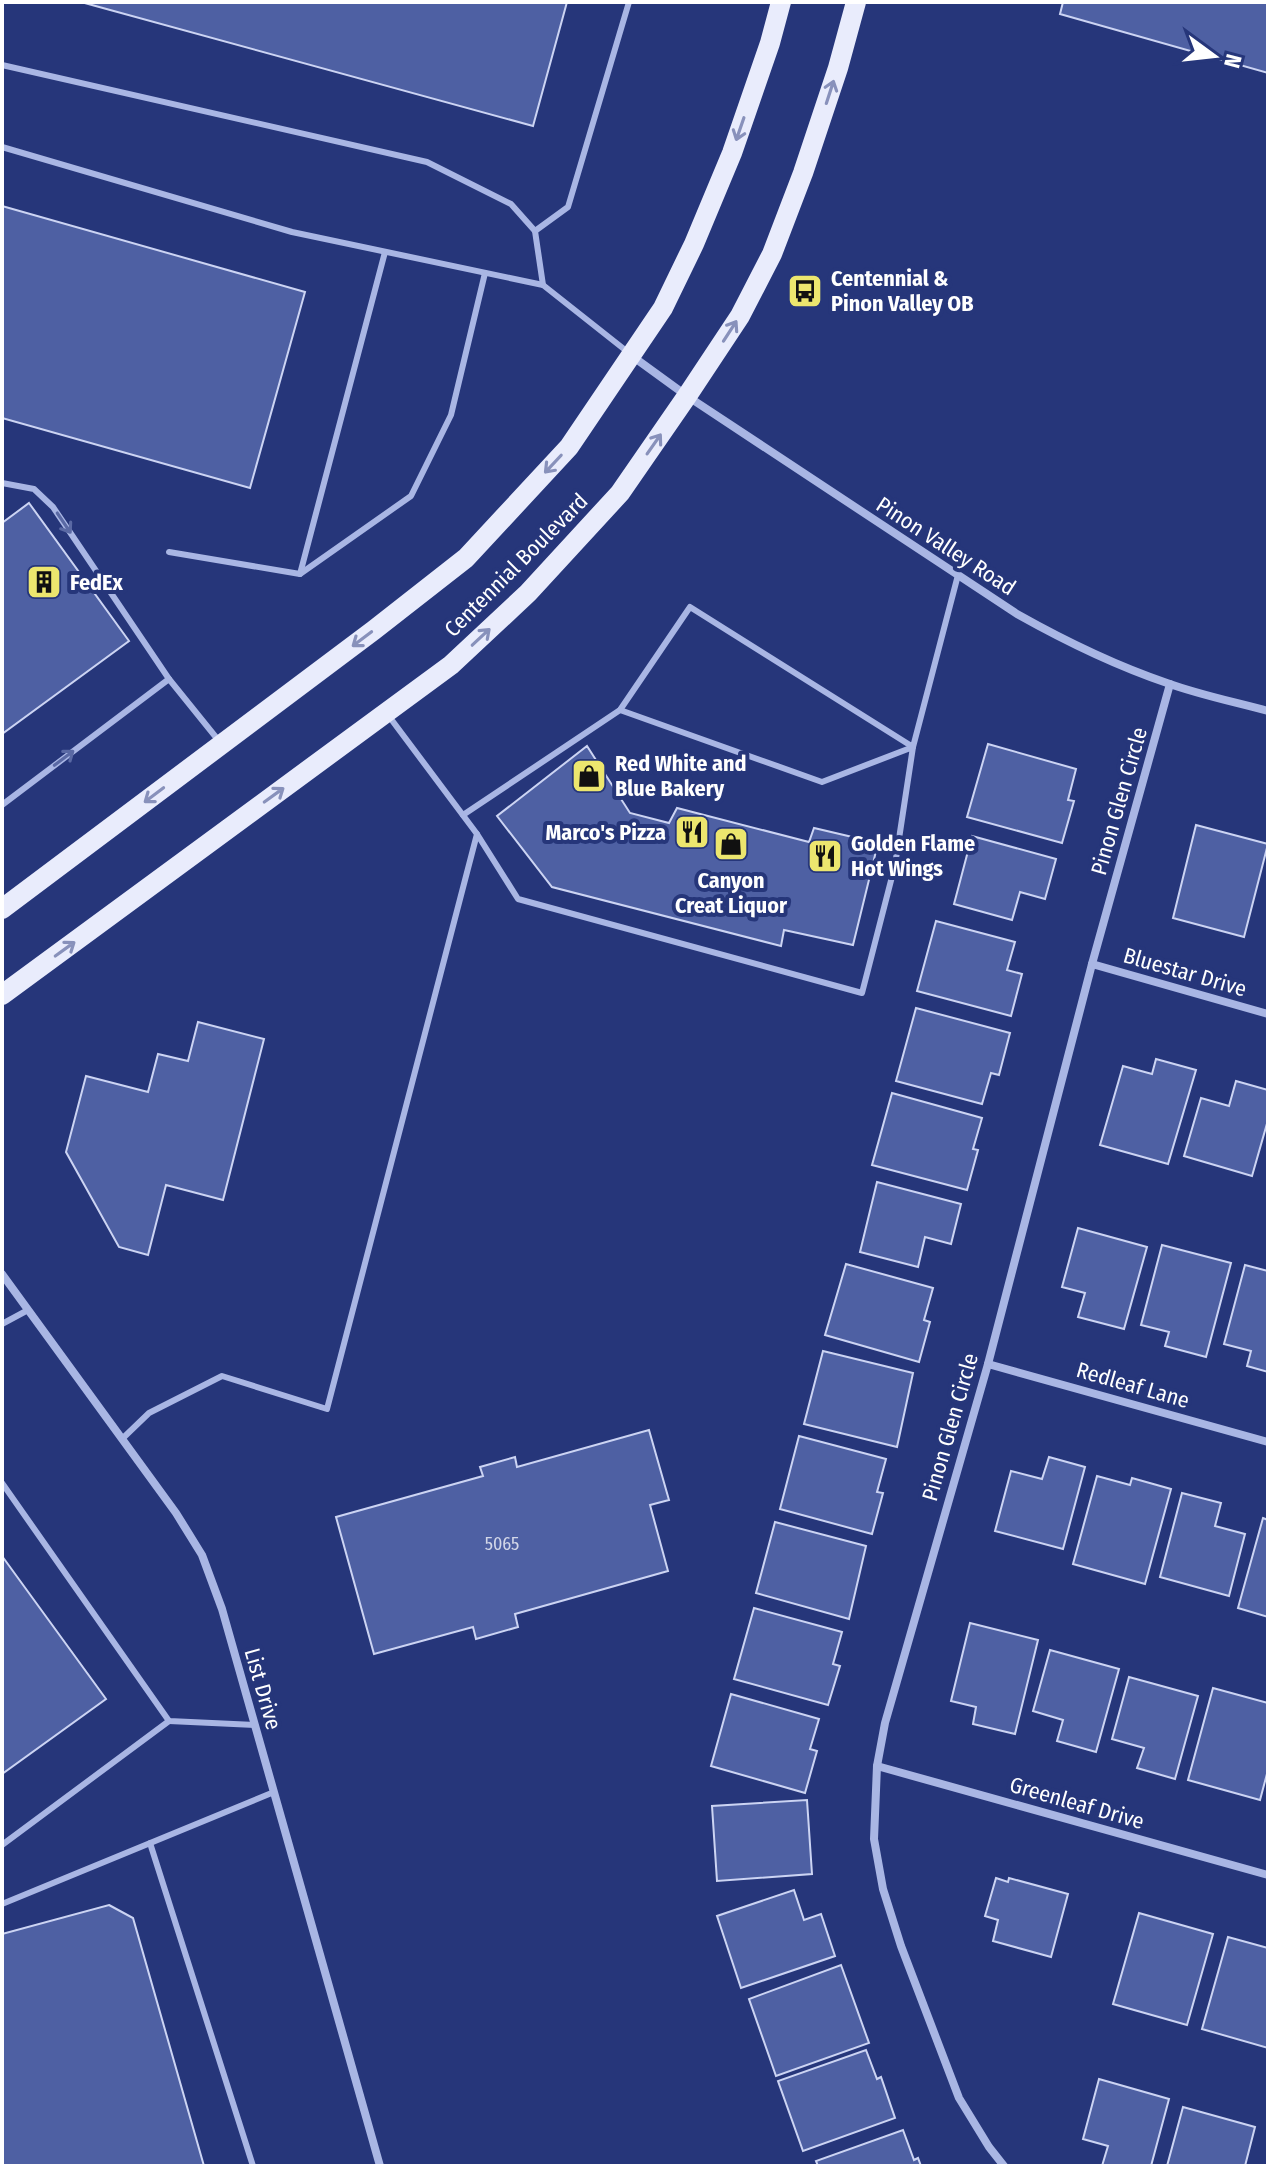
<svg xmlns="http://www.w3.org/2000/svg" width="1270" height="2168" font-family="'Fira Sans Condensed',sans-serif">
	<rect width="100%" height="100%" fill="#26367a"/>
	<!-- building -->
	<g fill="#4e60a3" stroke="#ccd4f3" stroke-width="2">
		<path d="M81,2H567L533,126Z"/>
		<path d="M1063,2H1268V73L1060,14Z"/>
		<path d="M2,206L305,292L250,488L2,418Z"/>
		<path d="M29,503L129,641L2,734V523Z"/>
		<path d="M988,744L1076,769L1068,800L1074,801L1062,843L967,817Z"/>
		<path d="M587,746L630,813L669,823L677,808L809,842L814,828L878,843L853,945L784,930L781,946L552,887L497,816Z"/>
		<path d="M1196,825L1268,844L1244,937L1173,918Z"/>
		<path d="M972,836L1056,859L1045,899L1020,892L1012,920L954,904Z"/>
		<path d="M936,921L1015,942L1007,970L1022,974L1011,1016L917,991Z"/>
		<path d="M916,1008L1010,1033L999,1075L991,1073L982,1104L896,1081Z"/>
		<path d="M198,1022L264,1039L223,1200L166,1185L148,1255L119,1247L66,1152L86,1076L148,1092L158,1054L188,1061Z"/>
		<path d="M1156,1059L1196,1070L1168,1164L1100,1145L1123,1066L1152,1074Z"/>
		<path d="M1236,1081L1268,1090V1120L1252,1176L1184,1156L1201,1098L1229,1106Z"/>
		<path d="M892,1093L982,1118L973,1149L978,1150L967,1190L872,1165Z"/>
		<path d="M877,1182L961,1204L951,1244L925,1237L918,1267L860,1252Z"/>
		<path d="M1078,1228L1147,1247L1124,1329L1078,1317L1085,1293L1062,1287Z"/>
		<path d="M1162,1245L1231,1263L1206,1357L1165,1346L1169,1332L1141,1325Z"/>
		<path d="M846,1264L933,1288L924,1320L930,1322L919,1362L825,1335Z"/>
		<path d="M1245,1265L1268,1271V1372L1247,1366L1251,1351L1224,1344Z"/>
		<path d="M823,1351L913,1373L897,1447L804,1424Z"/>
		<path d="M649,1430L669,1500L650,1505L668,1571L515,1614L518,1627L476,1639L473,1627L374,1654L336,1517L483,1476L480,1467L515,1457L517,1467Z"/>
		<path d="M799,1436L886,1459L877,1492L883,1493L872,1534L780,1509Z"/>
		<path d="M1049,1457L1085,1467L1063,1549L995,1531L1011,1471L1042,1479Z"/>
		<path d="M1097,1476L1130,1485L1132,1478L1171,1489L1145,1584L1073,1564Z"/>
		<path d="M1182,1493L1221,1503L1215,1526L1245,1534L1229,1596L1160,1577Z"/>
		<path d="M1263,1518L1268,1520V1617L1238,1608Z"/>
		<path d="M775,1522L866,1546L849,1619L756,1593Z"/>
		<path d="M2,1556L106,1699L2,1774Z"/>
		<path d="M754,1608L842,1632L833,1664L840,1666L828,1705L734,1679Z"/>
		<path d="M970,1623L1038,1640L1015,1734L973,1724L976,1707L951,1701Z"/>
		<path d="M1050,1650L1119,1669L1096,1752L1057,1741L1063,1720L1033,1711Z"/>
		<path d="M1129,1677L1198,1696L1175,1779L1137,1768L1144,1748L1112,1739Z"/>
		<path d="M1213,1688L1268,1703V1770L1260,1800L1188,1780Z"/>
		<path d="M731,1694L819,1719L810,1749L817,1751L805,1793L711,1766Z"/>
		<path d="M807,1800L812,1874L717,1881L712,1806Z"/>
		<path d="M996,1878L1008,1882L1009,1878L1068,1894L1051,1957L993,1941L998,1920L985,1916Z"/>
		<path d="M794,1890L804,1920L821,1914L835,1956L741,1988L717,1916Z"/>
		<path d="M109,1905L133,1918L204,2166H2V1934Z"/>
		<path d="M1139,1913L1213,1934L1187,2025L1113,2004Z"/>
		<path d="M1228,1937L1268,1948V2048L1202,2029Z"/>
		<path d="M841,1965L869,2043L776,2076L749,1999Z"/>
		<path d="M866,2050L877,2079L881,2077L895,2118L803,2151L778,2081Z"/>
		<path d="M1099,2079L1169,2099L1151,2166H1102L1108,2146L1083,2139Z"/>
		<path d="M1183,2107L1255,2127L1245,2166H1167Z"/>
		<path d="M903,2130L914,2160L918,2158L921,2166H818L816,2161Z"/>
	</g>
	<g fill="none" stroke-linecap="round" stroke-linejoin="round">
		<!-- service -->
		<g stroke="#a9b6e4" stroke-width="6">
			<path d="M2,65L427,162L511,204L535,231"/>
			<path d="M2,147L292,232L543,285"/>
			<path d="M629,353L543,285L535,231L568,207L629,2"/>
			<path d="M2,483L34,489L53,507L169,679"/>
			<path d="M169,552L300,574L411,496L451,415L485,273"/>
			<path d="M300,574L385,252"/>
			<path d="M2,805L169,679L219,741"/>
			<path d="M463,815L620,710L690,607L913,747L958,575"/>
			<path d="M477,834L518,899L862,993L895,865L913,747L822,782L620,710"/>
			<path d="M2,1324L28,1310"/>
			<path d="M122,1439L149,1413L222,1376L327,1409L477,834L388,715"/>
			<path d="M2,1483L169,1721L255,1725"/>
			<path d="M150,1843L253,2166"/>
			<path d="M2,1845L169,1721"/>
			<path d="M2,1904L274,1792"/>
		</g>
		<!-- minor -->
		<g stroke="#a9b6e4" stroke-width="8">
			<path d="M632,356L687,396L1017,614C1065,641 1114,665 1167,683C1200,695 1235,702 1268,711"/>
			<path d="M1092,964L1268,1014"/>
			<path d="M2,1274L176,1513L202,1555L222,1609L380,2166"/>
			<path d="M988,1364L1268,1442"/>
			<path d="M877,1766L1268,1875"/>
			<path d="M1004,2166L989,2147L959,2098L901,1946L883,1889L874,1839L877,1766L885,1723L988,1364L1092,964L1170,684"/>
		</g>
		<!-- primary -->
		<g stroke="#e9ecfc" stroke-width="20">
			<path d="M2,909L374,630L466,558L569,447L663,308L694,244L732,153L770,43L781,2"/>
			<path d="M2,995L451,665L528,593L620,493L687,396L740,316L772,254L803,173L838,68L856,2"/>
		</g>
	</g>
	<!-- one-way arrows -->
	<defs><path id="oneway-shaft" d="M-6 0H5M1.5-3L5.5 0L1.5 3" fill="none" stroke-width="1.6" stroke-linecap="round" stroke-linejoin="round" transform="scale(2)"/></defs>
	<g stroke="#8891bb">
		<use href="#oneway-shaft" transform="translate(830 92) rotate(-72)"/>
		<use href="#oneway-shaft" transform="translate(740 129) rotate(109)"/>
		<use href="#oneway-shaft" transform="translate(730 331) rotate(-57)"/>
		<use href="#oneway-shaft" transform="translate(654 444) rotate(-55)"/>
		<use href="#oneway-shaft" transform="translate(553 464) rotate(133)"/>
		<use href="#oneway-shaft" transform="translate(481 637) rotate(-43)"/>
		<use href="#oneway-shaft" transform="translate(362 639) rotate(143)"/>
		<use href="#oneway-shaft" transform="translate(154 795) rotate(143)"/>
		<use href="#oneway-shaft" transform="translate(274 795) rotate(-36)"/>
		<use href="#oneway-shaft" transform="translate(65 949) rotate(-36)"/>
	</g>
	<g stroke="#5a69a4">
		<use href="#oneway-shaft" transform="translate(64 523) rotate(56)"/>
		<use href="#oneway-shaft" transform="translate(64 758) rotate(-37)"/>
	</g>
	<!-- icons -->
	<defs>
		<g id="bus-square" transform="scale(1.8)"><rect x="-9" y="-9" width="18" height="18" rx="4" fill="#ece66e" stroke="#26367a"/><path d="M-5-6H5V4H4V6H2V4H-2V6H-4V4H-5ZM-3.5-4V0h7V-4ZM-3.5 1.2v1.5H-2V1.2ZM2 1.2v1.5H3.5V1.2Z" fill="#111"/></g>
		<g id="building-square" transform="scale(1.8)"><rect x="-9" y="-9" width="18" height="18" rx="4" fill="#ece66e" stroke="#26367a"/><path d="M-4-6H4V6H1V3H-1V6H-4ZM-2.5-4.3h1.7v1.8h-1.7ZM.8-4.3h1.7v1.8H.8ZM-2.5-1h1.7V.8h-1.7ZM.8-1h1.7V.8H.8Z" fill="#111"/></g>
		<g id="shop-square" transform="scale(1.8)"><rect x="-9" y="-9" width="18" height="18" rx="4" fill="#ece66e" stroke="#26367a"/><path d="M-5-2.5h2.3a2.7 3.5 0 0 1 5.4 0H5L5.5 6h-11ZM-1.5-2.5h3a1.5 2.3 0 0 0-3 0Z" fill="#111"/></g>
		<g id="restaurant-square" transform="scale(1.8)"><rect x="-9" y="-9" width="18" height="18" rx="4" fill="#ece66e" stroke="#26367a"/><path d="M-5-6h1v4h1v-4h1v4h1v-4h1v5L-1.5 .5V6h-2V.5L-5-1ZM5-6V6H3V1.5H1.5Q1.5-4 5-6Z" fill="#111"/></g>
	</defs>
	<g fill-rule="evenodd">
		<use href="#bus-square" x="805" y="291"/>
		<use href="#building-square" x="44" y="582"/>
		<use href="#shop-square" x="589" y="776"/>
		<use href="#restaurant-square" x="692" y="832"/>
		<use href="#shop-square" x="731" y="844"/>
		<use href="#restaurant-square" x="825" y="856"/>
	</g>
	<g text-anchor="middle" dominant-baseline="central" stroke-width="8" stroke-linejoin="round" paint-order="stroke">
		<!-- number labels -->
		<g font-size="18" fill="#d3d7e8">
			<text x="502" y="1544">5065</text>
		</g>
		<!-- poi labels -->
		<g font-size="22" font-weight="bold" fill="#fff" stroke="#26367a" text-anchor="start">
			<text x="831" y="278">Centennial &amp;<tspan x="831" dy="25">Pinon Valley OB</tspan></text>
			<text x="70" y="582">FedEx</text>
			<text x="615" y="763">Red White and<tspan x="615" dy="25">Blue Bakery</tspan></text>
			<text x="666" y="832" text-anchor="end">Marco's Pizza</text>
			<text x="851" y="843">Golden Flame<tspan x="851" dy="25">Hot Wings</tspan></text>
			<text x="731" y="880" text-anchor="middle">Canyon<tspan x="731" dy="25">Creat Liquor</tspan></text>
		</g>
		<!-- street labels -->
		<g font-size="22" fill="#fff" stroke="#26367a">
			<text transform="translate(946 546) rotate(33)">Pinon Valley Road</text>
			<text transform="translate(516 565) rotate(-45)">Centennial Boulevard</text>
			<text transform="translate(1119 801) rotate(-74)">Pinon Glen Circle</text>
			<text transform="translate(1185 972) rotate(16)">Bluestar Drive</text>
			<text transform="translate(1133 1385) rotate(16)">Redleaf Lane</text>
			<text transform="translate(950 1427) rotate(-74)">Pinon Glen Circle</text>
			<text transform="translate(263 1689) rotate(74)">List Drive</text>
			<text transform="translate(1077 1803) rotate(16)">Greenleaf Drive</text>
		</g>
	</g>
	<!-- border -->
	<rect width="1270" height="2168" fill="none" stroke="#ffffff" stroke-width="8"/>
	<!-- north arrow -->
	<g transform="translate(1214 56) rotate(105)" stroke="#26367a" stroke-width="6" paint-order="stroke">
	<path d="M0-6L14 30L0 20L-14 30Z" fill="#ffffff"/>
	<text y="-12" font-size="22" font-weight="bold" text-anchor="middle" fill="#ffffff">N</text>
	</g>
</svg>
